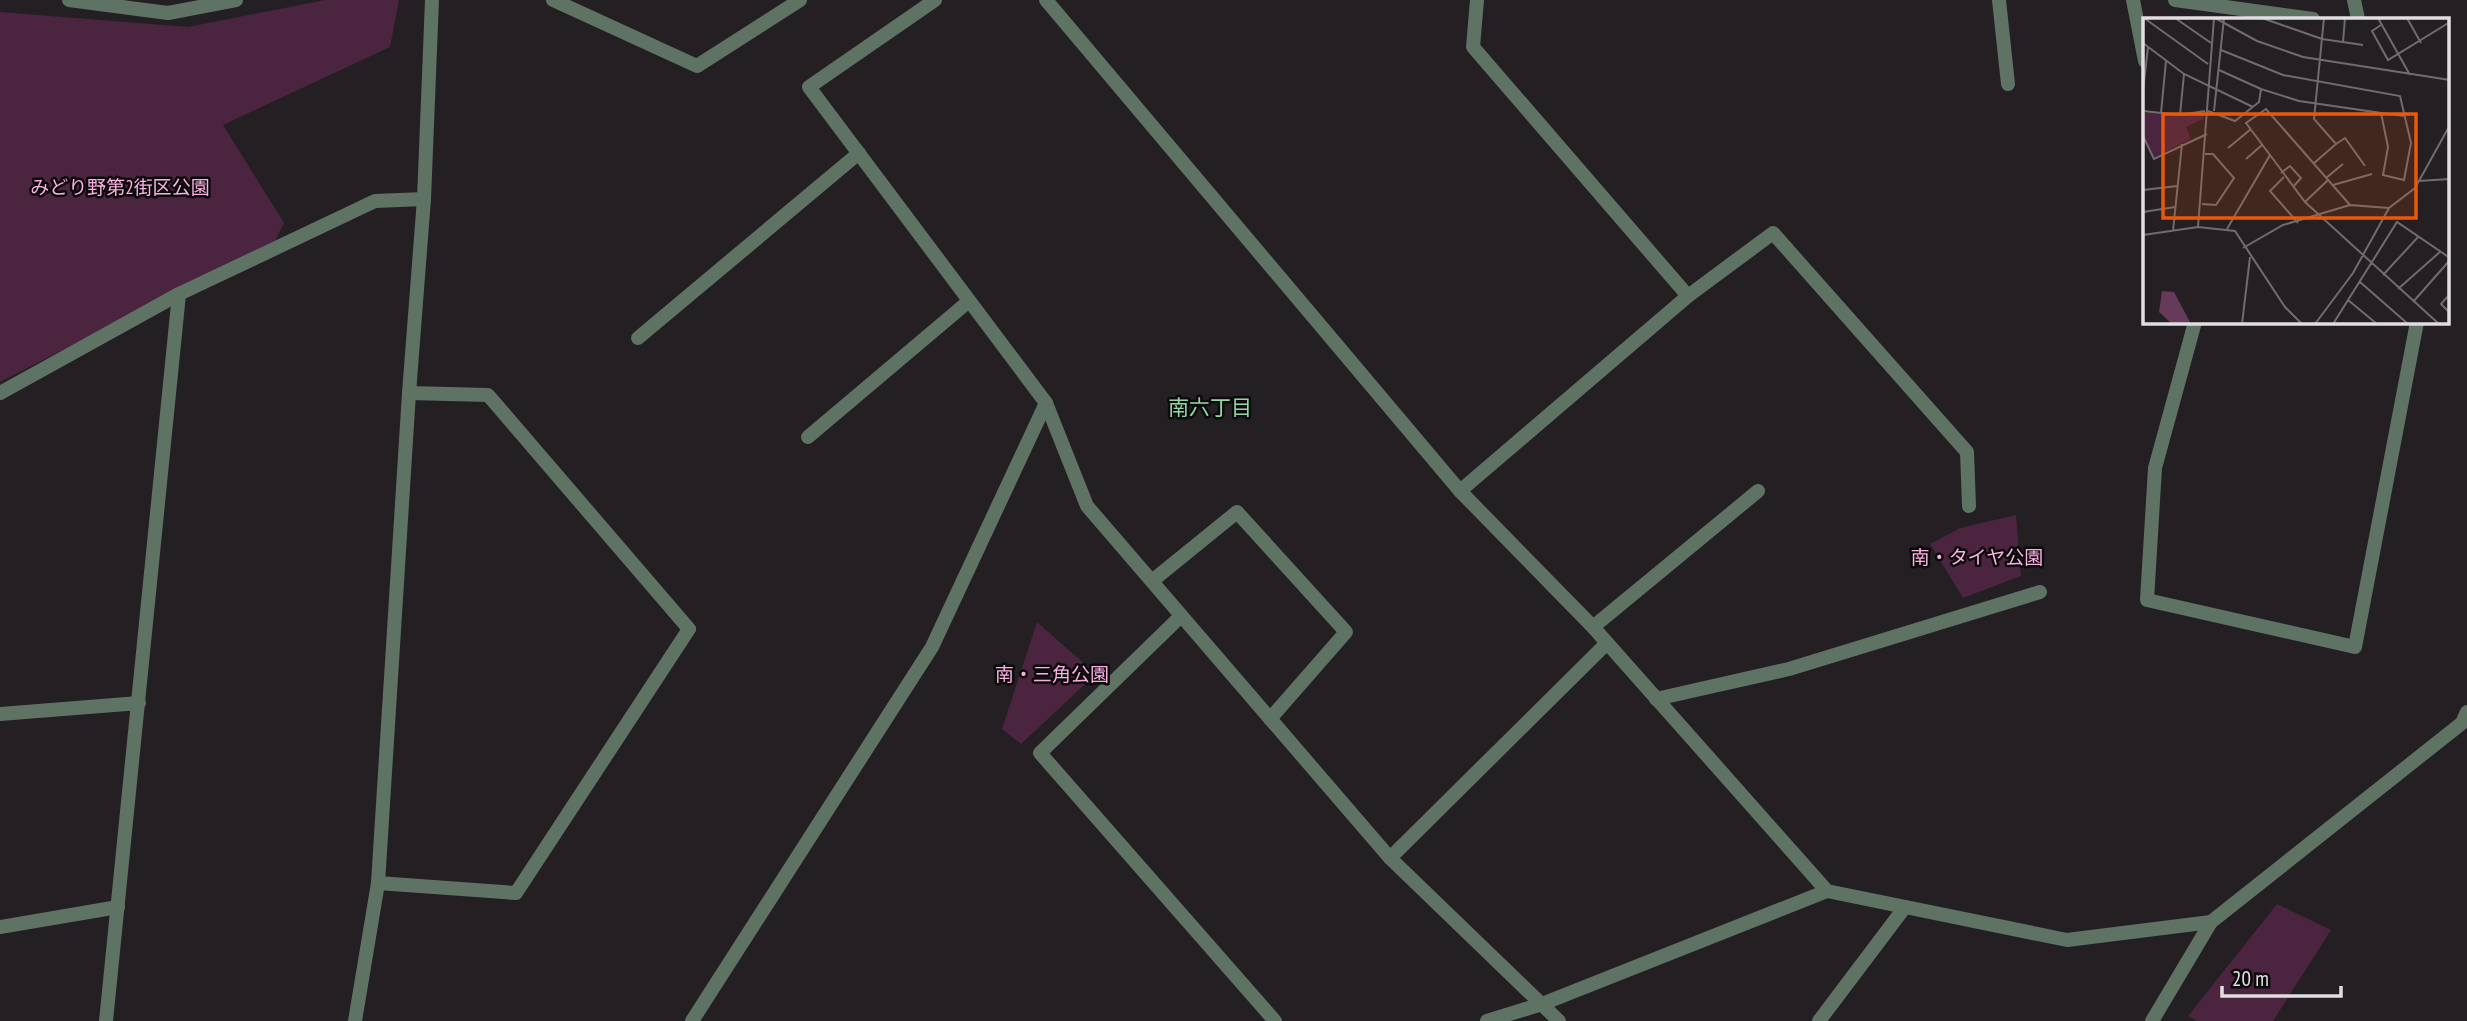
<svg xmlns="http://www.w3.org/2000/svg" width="2467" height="1021" font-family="'PT Sans Narrow','Noto Sans JP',sans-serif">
	<rect width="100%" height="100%" fill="#241f22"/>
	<!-- green -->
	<g fill="#4b2440">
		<path d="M325,0H399L390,47L223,125L284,223L275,241L0,382V12L188,27Z"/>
		<path d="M2016,515L2021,576L1963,598L1930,544L1960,528Z"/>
		<path d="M1037,622L1096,674L1021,744L1002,729Z"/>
		<path d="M2277,904L2331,930L2273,1021H2197L2188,1016Z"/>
	</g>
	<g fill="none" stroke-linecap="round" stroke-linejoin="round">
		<!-- minor -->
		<g stroke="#5e7364" stroke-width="14">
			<path d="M69,0L168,13L236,0"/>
			<path d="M553,0L697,66L800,0"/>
			<path d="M1046,0L1460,491L1593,627L1827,891L2067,940L2211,922"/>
			<path d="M1477,0L1473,47L1688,296L1773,233L1967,452L1969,506"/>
			<path d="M1999,0L2008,84"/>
			<path d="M2133,0L2145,61"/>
			<path d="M2175,0L2313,19"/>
			<path d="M2354,0L2358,19"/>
			<path d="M2195,322L2155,468L2147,600L2355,647L2417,322"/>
			<path d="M638,338L859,153"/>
			<path d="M0,393L179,294L375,201L424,199"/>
			<path d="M1046,403L1087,506L1390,858L1559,1021"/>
			<path d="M808,437L969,301"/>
			<path d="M1460,491L1688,296"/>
			<path d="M1152,581L1237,512L1346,632L1270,719"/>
			<path d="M1181,616L1040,753L1275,1021"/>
			<path d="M1593,627L1758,491"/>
			<path d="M1656,699L1789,669L2040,592"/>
			<path d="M0,714L139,703"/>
			<path d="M1390,858L1607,643"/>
			<path d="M378,883L516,893L689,629L488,395L409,393"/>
			<path d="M0,927L118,907"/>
			<path d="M106,1021L179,294"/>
			<path d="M692,1021L932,647L1046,403L809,87L935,0"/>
			<path d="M1487,1021L1542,1004L1827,891"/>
			<path d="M1819,1021L1905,907"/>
		</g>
		<!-- tertiary -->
		<g stroke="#5e7364" stroke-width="14">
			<path d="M355,1021L378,883L409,393L424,199L432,0"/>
			<path d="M2152,1021L2211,922L2462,723L2467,712"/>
		</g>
	</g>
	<g text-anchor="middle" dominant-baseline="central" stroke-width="5" stroke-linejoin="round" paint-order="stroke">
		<!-- park labels -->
		<g font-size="19" fill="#fab0e3" stroke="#0c0a0b">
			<text x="120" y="187">みどり野第2街区公園</text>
			<text x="1977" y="557">南・タイヤ公園</text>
			<text x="1052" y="674">南・三角公園</text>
		</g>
		<!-- neighbourhood labels -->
		<g font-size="21" fill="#91d8a6" stroke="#0c0a0b">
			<text x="1210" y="407">南六丁目</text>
		</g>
	</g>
	<!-- overview -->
	<g transform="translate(2143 18)">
		<rect width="306" height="306" fill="#241f22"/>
		<path d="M0,95H61L60,101L43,109L48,121L10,140L0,117Z" fill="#4b2440"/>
		<path d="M19,273L31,274L48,306H29L16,294Z" fill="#663a59"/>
		<path fill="none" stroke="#706b6e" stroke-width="2" d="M1,0L65,46M32,0L68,25M72,0L114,23L160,39L307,62M119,0L179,21L220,27M181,0L171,101L193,126L202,120L222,148M235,0L267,57M264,0L278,25M238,7L229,13L245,42L307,4M200,24L202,0M0,25L41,56L110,89M76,52L118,71M0,73L5,29M0,93L37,97L62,93M65,93L92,103L116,84L118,71L156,83L238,95L245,129L240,157L261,162L268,125L257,78L140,57L78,32M71,93L81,0M18,95L23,43M238,95L262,98M37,97L41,56M0,118L11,141L64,116M85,130L108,111M127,137L162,184L296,306M103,141L119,127M170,146L193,126M138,155L147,148L158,160L150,169M141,159L127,173L155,205M183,160L200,146M275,163L307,161M190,167L229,156M0,172L34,168M162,184L185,162M59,186L73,187L91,160L70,136H62M0,194L32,189M55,209L71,0M84,211L127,137L103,105L123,91L207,187L246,190M30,213L39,126M0,217L55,209L92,213L142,289L159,306M100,230L140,207L207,187M240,257L276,218M217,264L265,306M255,271L298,233M307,276L298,286L307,295M205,282L234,306M270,284L307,242M99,306L107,239M172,306L210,255L246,190L272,170L307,107M190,306L254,204L307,240"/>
		<path fill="#e8590c" fill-opacity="0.15" stroke="#e8590c" stroke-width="3.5" d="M20,96H273V200H20Z"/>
		<rect width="306" height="306" fill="none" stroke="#e1dee0" stroke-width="3.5"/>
	</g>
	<!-- scale -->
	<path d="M2222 986v10h119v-10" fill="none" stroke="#e1dee0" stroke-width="3.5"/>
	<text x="2232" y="986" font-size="21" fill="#e1dee0" stroke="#0c0a0b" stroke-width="5" paint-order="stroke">20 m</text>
</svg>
